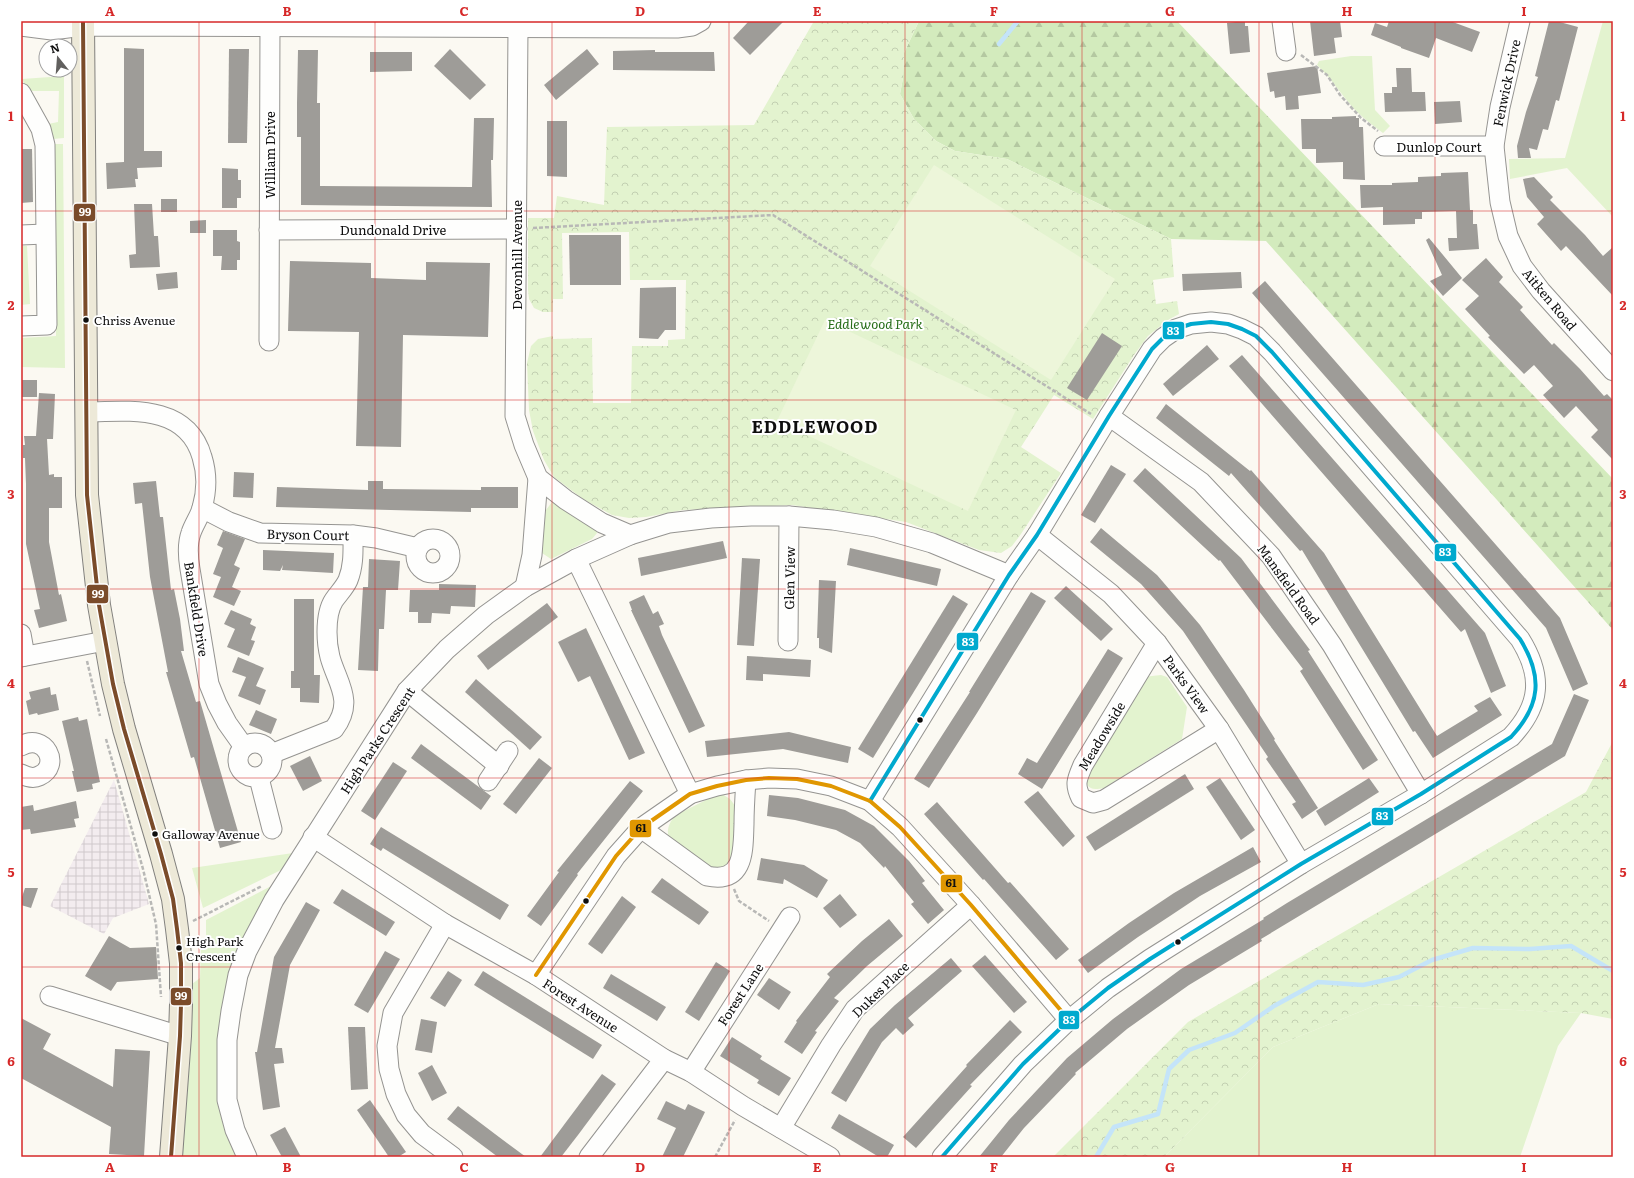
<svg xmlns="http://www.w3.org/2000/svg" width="1634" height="1178" font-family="Literata,serif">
	<defs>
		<pattern id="industrial-grid" width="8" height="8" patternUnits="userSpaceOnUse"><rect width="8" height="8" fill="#f3ecef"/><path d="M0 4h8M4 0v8" fill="none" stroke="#cfc9cc"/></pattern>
		<pattern id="forest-firs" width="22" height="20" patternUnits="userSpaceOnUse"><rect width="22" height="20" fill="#d3ebbd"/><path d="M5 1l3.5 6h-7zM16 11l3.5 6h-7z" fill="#b4c8a1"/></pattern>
		<pattern id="park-crowns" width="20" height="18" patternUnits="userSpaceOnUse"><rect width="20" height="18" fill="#e3f3cf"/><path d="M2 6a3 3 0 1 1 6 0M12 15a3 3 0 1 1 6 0" fill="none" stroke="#c2cfb1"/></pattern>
	</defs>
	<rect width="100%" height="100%" fill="#fbf9f2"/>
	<!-- industrial -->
	<path fill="url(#industrial-grid)" d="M114,780L149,904L113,918L104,934L50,906Z"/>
	<!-- grass -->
	<g fill="#e3f3cf">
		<path d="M1603,21H1613V217L1567,168L1510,179L1509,159L1565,158Z"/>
		<path d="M1351,56H1372L1375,110L1390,126L1383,133C1374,126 1364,119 1356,111C1342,96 1332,79 1317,65L1319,61Z"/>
		<path d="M64,76V138L53,139L48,124L58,122L59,91H28L22,79Z"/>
		<path d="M54,144H63L65,368L21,367V338L56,336Z"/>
		<path d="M21,246H27L30,304L21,305Z"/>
		<path d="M552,502H557L596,529L597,533L592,539L551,559L542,553L540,549L546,510Z"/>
		<path d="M1161,675L1167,677L1187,707L1182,739L1104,788C1085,792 1086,784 1086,769L1143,677Z"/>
		<path d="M722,794L730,799L736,807L735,858C731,863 724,870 717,870C707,870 670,844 668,834C667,827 671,820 676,815L716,795Z"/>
		<path d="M293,853L281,870L203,908L192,868Z"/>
		<path d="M275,884L245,933L224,1004L240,1157H182L192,1035V984L200,978L201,946L206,945V920Z"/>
		<path d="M1379,1004L1581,1013L1558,1046L1520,1157H1164L1273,1047Z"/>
	</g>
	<!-- forest -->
	<path fill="url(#forest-firs)" d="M919,21H1177L1613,479V630L1266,241L1171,239L1007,159L955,151L936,141L914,119L900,94L903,78L904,53Z"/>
	<!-- park -->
	<g fill="url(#park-crowns)">
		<path d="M814,21H919L904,53L903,78L900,94L914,119L936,141L955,151L1007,159L1171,239L1174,277L1153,280L1156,304L1177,301L1179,314L1168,320L1148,336L1134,355L1093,419L1054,395L1021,447L1061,473L1021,534L1012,546L1001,553L979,550L906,522L792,505L683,510L646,517L629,518L612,515L583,499L554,477L544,460L533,431L529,410L527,363L531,346L538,339L553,336V339L592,338L593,403H631L632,346H668V340L685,339L686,280H630L629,232L562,233L563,299H553V312H543L534,308L529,299L528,290V218H554L557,196L604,205L607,127L754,125Z"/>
		<path d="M1613,741V1019L1581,1013L1379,1004L1273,1047L1164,1157H1053L1188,1022L1586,792Z"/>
	</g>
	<!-- pitch -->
	<g fill="#edf6da">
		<path d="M934,165L1115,279L1051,380L870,266Z"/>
		<path d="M825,320L1016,410L968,511L777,421Z"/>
	</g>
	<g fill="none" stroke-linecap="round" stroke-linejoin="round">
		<!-- stream -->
		<g stroke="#c4e4f9" stroke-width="4.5">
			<path d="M999,44L1018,21"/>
			<path d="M1096,1157L1114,1127L1158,1114L1169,1069L1189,1050L1235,1033L1274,1006L1318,982L1363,985L1399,977L1432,960L1473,948L1530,949L1571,946L1613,971"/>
		</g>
	</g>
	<!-- building -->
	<g fill="#9e9c98">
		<path d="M749,21H784L750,55L733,38Z"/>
		<path d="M1245,21V26H1248L1250,52L1230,54L1227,23Z"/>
		<path d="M1310,21H1340L1342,37L1334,38L1336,53L1314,56Z"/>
		<path d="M1389,21H1450L1480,32L1472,52L1436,38L1429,58L1401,48V47L1371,35L1375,23L1387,27Z"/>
		<path d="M1549,21H1556L1578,27L1559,101L1556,100L1548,130L1543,129L1537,150L1529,148L1531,158H1518L1517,146L1526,112L1538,77L1535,76Z"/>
		<path d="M124,48L144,49V151H162V167L137,168L138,179H135L136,187L107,189L106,163L124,162Z"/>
		<path d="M229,49H249L247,143H228Z"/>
		<path d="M450,49L486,85L470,100L434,66Z"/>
		<path d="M587,49L599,64L556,100L544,85Z"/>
		<path d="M298,50H318L317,103H320V186L472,187L474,118H494L493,160H491L492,207L301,205V137H297V103Z"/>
		<path d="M655,50V52H714L715,71L613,70V51Z"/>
		<path d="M370,52H412V71L370,72Z"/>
		<path d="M1317,66L1321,93L1298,96L1299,109L1286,110L1285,96L1275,98L1274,91L1270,92L1267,73Z"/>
		<path d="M1396,68H1411L1412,92H1425L1426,111L1385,112L1384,93H1392V87H1397Z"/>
		<path d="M1460,101L1462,122L1435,124L1434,102Z"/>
		<path d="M1356,116V118H1359V127H1363L1365,180L1343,179V162L1316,163V149H1302L1301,119H1332V117Z"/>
		<path d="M547,121H567V177L547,176Z"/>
		<path d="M21,149H32L33,202L21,203Z"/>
		<path d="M222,168L238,169V180H241V198H237V208H222Z"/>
		<path d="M1468,172L1470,210H1473V224H1477L1479,249L1449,251L1448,238H1457L1456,211L1422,212V219H1415V224L1383,225V207L1361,208L1360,185H1392V183L1418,182V177L1441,176V173Z"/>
		<path d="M1534,177L1553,197L1550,200L1585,235L1603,256L1613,247V296L1566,246L1561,251L1537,224L1544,217L1527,197L1523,179Z"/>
		<rect x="161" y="199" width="16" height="13"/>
		<path d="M134,204H152L154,236H158L160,267L130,268L129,255L136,254Z"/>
		<path d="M206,220V233H190V221Z"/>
		<path d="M213,230H237V241L240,242V260H237V270H221L222,256H213Z"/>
		<path d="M569,235H621V285H570Z"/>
		<path d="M1429,238L1462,278L1443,296L1430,281L1442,275L1426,240Z"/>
		<path d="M1486,258L1503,277L1499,282L1523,307L1520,310L1552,345L1554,343L1580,369L1604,396L1607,394L1613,400V460L1591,437L1598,430L1576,406L1564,418L1543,395L1553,386L1534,365L1524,374L1488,337L1490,336L1465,309L1479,296L1462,280Z"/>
		<path d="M290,261L371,263V278L426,280V262L490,263L488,337L403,335L401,447L356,446L359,332L288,331Z"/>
		<path d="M177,272L178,288L158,290L156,274Z"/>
		<path d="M1241,272L1242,288L1183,291L1182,274Z"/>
		<path d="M1265,281L1560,618L1588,684L1573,691L1546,628L1252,293Z"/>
		<path d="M676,287V330H665L658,339L639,338L640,288Z"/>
		<path d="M1102,333L1122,346L1087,400L1067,388Z"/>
		<path d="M1207,345L1219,359L1173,396L1163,384Z"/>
		<path d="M1242,355L1485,633L1506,686L1491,693L1465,629L1461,632L1229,366Z"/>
		<rect x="21" y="380" width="16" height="17"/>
		<path d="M39,393L55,394L53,439H47L49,475L54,474V477H62V508H49V542L59,595L61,594L67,621L39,628L34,610L40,609L26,544V484L25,458H23V445H25L24,436H36Z"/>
		<path d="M1166,404L1250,471L1251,470L1324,553L1437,736L1478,711L1474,706L1490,697L1502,715L1433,758L1415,731L1413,732L1302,550L1300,551L1231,473L1229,476L1156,418Z"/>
		<path d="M1111,465L1126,474L1095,523L1081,515Z"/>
		<path d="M1145,468L1241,558L1310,650L1308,651L1378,760L1363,770L1300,671L1303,669L1220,560L1219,561L1133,481Z"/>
		<path d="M234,472L254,473L253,498L233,497Z"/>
		<path d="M156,481L160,517H163L171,590L174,589L180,619L184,651H181L196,702L200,701L241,842L220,848L194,757L191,758L166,672H168L150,577L142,503L135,504L133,483Z"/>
		<path d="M368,481H383V489L481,490V487H518V508H471V512L429,511L276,507L277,487L368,490Z"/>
		<path d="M1101,528L1157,575L1200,625L1244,690L1275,739L1274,740L1318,808L1302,819L1292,804L1296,802L1266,759L1268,757L1183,631L1141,584L1090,542Z"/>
		<path d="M223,531L245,539L234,565L240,568L232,587L241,591L234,606L213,597L221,577L213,574L223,548L217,545Z"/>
		<path d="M723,541L727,558L641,576L638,558Z"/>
		<path d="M850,548L941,569L937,586L847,565Z"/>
		<path d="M263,550L334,553L333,573L282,570L283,565L280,571L263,570Z"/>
		<path d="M742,558L760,559L754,646L737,645Z"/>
		<path d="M369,559L400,561L398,590H386L384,629H379L378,671L358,670L363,587H368Z"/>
		<path d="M819,580L836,581L832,653L819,648V638H817Z"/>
		<path d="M439,584L476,585L475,607L451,606L450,614L432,613L431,623H418V612H409L410,590H439Z"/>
		<path d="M1066,586L1113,629L1101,641L1054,598Z"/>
		<path d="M1031,592L1046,601L977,713L929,788L914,779L970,692H969Z"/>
		<path d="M644,595L653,614L658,611L664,624L659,626L662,635L705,726L689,733L631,610H632L629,602Z"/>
		<path d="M953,595L968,604L873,758L858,749Z"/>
		<path d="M294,599H314V675H320L319,703L300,702V688H291V671H294Z"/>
		<path d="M547,603L558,617L488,670L477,656Z"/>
		<path d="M231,610L252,619L250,624L256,627L251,640L255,641L249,656L227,647L235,629L224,624Z"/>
		<path d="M586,628L645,753L629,760L590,676L578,682L558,642Z"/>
		<path d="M1108,649L1123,658L1042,789L1018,774L1027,758L1037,763Z"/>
		<path d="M747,656L811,660L810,677L763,674V681L746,680Z"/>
		<path d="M238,657L264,668L256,686L266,690L260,705L238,696L246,677L232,672Z"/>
		<path d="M476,679L542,737L530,750L465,692Z"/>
		<path d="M50,687L51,695L56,694L59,710L38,715L37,713L29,715L26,701L31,699L29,692Z"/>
		<path d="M1574,694L1589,700L1565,756L1261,939L1262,941L1189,985L1127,1029L1075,1073L1076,1074L1024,1128L1001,1157H979L1009,1120L1067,1058L1113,1019L1181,969L1264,919L1263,918L1287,903L1552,744Z"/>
		<path d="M256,710L277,719L271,734L249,725Z"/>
		<path d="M78,717L79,721L87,719L100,782L92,784L93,789L77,792L72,771H74L62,721Z"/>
		<path d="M789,732L851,747L848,763L783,749L707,757L705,741Z"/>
		<path d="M421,744L491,796L481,810L411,758Z"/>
		<path d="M310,756L322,781L303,791L290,766Z"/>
		<path d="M539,758L552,768L516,814L503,804Z"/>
		<path d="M393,762L407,771L375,820L361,811Z"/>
		<path d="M1185,774L1194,789L1095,851L1086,837Z"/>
		<path d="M1220,778L1255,830L1241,840L1206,787Z"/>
		<path d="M1369,778L1379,792L1325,826L1316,811Z"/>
		<path d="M630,781L643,791L577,874L578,875L541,926L527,916L559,872L557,871Z"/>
		<path d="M1038,791L1075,836L1063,847L1024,802Z"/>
		<path d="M769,795L798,798L845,810L874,826L909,861L925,881L922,883L944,910L928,924L911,904L914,902L885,866L884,868L860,843L836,830L795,820L767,816Z"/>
		<path d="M76,801L79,818L74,819L76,827L31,834L30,829L21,830V807L33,805L34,811Z"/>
		<path d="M937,802L1008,883L1010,882L1069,949L1056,960L984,879L983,880L924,814Z"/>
		<path d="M381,827L509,905L500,920L383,848L381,851L370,844Z"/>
		<path d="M1253,847L1261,862L1200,896L1170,916L1138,937L1088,973L1078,960L1129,923L1174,893Z"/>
		<path d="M761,858L804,865L828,880L817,898L784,879L783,884L757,880Z"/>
		<path d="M662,878L709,912L699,925L651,892Z"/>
		<path d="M25,888H38L31,908L21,905V900Z"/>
		<path d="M342,889L395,922L386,936L333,903Z"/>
		<path d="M840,894L857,915L840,928L823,908Z"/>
		<path d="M622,896L636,907L602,954L588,944Z"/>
		<path d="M306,902L320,910L290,965L275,1048H282L284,1063L274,1064L280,1107L263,1110L255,1052H257L274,957Z"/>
		<path d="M889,919L903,936L867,966L834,998L839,1001L815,1031L817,1032L802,1054L784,1042L797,1022L796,1021L830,977L827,974L862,941Z"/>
		<path d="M109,936L130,948L156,947L158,979L117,982L111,991L85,976Z"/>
		<path d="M385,951L400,959L368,1013L354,1005Z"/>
		<path d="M985,955L1027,1002L1014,1013L972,966Z"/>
		<path d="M951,958L962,971L908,1018L914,1025L903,1035L896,1028L882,1042L846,1102L831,1093L870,1029L895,1005Z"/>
		<path d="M716,962L730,971L699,1021L685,1012Z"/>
		<path d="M448,971L462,980L445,1007L430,998Z"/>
		<path d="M483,971L602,1045L593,1059L474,985Z"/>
		<path d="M611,974L666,1007L657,1021L603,988Z"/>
		<path d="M769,978L791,992L779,1010L757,995Z"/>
		<path d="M21,1018L51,1034L43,1049L113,1087L115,1049L150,1051L144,1156L109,1154L111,1127L21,1078Z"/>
		<path d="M421,1019L437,1022L432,1053L415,1050Z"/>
		<path d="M1010,1020L1022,1032L970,1085L972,1086L916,1148L903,1137L967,1066L966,1065Z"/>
		<path d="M348,1027H365L368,1089L351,1090Z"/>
		<path d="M732,1037L762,1056L760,1059L791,1078L779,1096L757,1083L759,1080L720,1056Z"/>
		<path d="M432,1065L447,1093L432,1101L418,1073Z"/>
		<path d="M602,1074L616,1084L578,1135L561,1157H540Z"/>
		<path d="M370,1100L406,1152L398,1157H389L357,1110Z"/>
		<path d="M666,1101L685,1110L688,1104L705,1112L683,1157H662L676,1128L657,1119Z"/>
		<path d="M458,1106L495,1134L526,1157H498L447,1119Z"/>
		<path d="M839,1114L894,1145L887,1157H879L831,1128Z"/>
		<path d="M285,1127L292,1140L301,1157H282L270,1135Z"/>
	</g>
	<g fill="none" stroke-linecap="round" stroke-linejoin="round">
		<!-- minor casing -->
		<g stroke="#959491" stroke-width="21">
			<g id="minor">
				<path d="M1282,21L1286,51"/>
				<path d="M1520,21L1500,107L1494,146L1500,202L1508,236L1522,266L1541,291L1613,371"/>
				<path d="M21,26L52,30L83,26L677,28L692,26L701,21"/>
				<path d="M518,27L515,416L524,445L538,478L566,500L602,523L630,535"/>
				<path d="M21,93L41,129L45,145L47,325L21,326"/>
				<path d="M1384,146H1494"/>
				<path d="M269,230L517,229"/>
				<path d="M21,235L45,234"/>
				<path d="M269,341L270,21"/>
				<path d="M87,412C130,411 187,404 202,457C207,473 207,491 202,508C200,516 194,524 191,533C187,544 188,557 190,569L209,684L217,704L227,723L244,747"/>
				<path d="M1109,416L1201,482L1271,556L1332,645L1421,794"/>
				<path d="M202,508L229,522L260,533L353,535L376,538L418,548"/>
				<path d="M1037,535L1111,594L1157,643L1219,729L1301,864"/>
				<circle cx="433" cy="556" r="17"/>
				<path d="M576,559L690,794"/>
				<path d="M525,587L532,555L538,478"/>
				<path d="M21,634L25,656"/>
				<path d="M788,641L789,516"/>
				<path d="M1157,643L1083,765C1077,779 1074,784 1081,798L1093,803L1104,800L1219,729"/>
				<path d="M21,657L105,641"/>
				<path d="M407,691L499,766"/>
				<circle cx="255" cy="760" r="17"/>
				<path d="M21,746C45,732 62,766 39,776C33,779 27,777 21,774"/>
				<path d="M271,754L334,729C355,701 337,683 330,657C328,649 327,640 327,632C327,621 328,609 334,600C339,593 345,587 348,580C354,565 353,550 353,535"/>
				<path d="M259,778L272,829"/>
				<path d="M488,781L508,751"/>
				<path d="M870,801L1009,575L1037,535L1109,416L1152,349L1163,338L1176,329L1191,324L1211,322L1228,324L1242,329L1256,336L1272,352L1520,639C1543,676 1541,705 1511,737L1421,794L1301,864L1150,959L1108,988L1069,1020L1023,1064L942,1157"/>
				<path d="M641,828L707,876C745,884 743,850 744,824C744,809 745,795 746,780"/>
				<path d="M313,837L445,924L536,975L664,1059L691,1072L743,1106L830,1157"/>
				<path d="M445,924L393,1013L387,1046L389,1069L396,1094L406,1115L422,1134L453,1157"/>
				<path d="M536,975L616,856L641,828L690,794L717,786L746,780L769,778L797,779L831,786L870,801L900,827L971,905L1069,1020"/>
				<path d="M50,996L180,1036"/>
				<path d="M691,1072L790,917"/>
				<path d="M781,1128L831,1045L855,1009L971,905"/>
				<path d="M247,1157L235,1130L227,1100V1040L231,1011L238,975L247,951L274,900L407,691L447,649L486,615L525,587L576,559L630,535L669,523L711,518L751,516H789L833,520L876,527L932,543L1009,575"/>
				<path d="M589,1157L664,1059"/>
			</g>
		</g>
		<!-- major casing -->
		<g stroke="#82817e" stroke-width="24">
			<path id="major" d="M83,21L87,495L99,605L113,684L124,729L161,854L173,899L177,929L181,963V1004L180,1036L171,1157"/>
		</g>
		<!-- path -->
		<g stroke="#b8b8b6" stroke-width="2.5" stroke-dasharray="4 2" stroke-linecap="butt">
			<path d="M1301,55L1327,75L1340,95L1361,118L1378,131"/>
			<path d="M533,228L773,215L1091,414"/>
			<path d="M87,661L100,716"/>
			<path d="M106,739L143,869L156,924L161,997"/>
			<path d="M734,889L739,901L769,921"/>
			<path d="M193,921L262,886"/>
			<path d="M715,1157L735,1120"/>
		</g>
		<!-- minor -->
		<use href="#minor" stroke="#fefefd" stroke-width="19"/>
		<!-- major -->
		<use href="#major" stroke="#ede9d8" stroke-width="22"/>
		<!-- bus-1 casing -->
		<g stroke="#fff" stroke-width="7">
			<path id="bus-1" d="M83,21L87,495L99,605L113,684L124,729L161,854L173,899L177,929L181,963V1004L180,1036L171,1157"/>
		</g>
		<!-- bus-2 casing -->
		<g stroke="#fff" stroke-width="7">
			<path id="bus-2" d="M870,801L1009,575L1037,535L1109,416L1152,349L1163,338L1176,329L1191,324L1211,322L1228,324L1242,329L1256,336L1272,352L1520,639C1543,676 1541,705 1511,737L1421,794L1301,864L1150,959L1108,988L1069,1020L1023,1064L942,1157"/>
		</g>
		<!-- bus-3 casing -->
		<g stroke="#fff" stroke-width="7">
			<path id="bus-3" d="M536,975L616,856L641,828L690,794L717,786L746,780L769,778L797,779L831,786L870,801L900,827L971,905L1069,1020"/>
		</g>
		<!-- bus-1 -->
		<use href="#bus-1" stroke="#7a4b2a" stroke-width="4"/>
		<!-- bus-2 -->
		<use href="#bus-2" stroke="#00a9ce" stroke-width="4"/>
		<!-- bus-3 -->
		<use href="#bus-3" stroke="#e09701" stroke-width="4"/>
	</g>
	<!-- grid -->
	<path fill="none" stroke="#d62828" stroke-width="1" stroke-opacity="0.55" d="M199,21V1157M375,21V1157M552,21V1157M729,21V1157M905,21V1157M1082,21V1157M1259,21V1157M1435,21V1157M21,211H1613M21,400H1613M21,589H1613M21,778H1613M21,967H1613"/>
	<!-- markers -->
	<g fill="#0e0e0e" stroke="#fff" stroke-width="1.5">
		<circle cx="86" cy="320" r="3.5"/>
		<circle cx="920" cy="720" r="3.5"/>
		<circle cx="155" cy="834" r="3.5"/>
		<circle cx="586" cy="901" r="3.5"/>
		<circle cx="1178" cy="942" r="3.5"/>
		<circle cx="179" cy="948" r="3.5"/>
	</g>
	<g text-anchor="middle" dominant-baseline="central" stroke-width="4" stroke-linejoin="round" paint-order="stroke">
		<!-- bus labels -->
		<g font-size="12" fill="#0e0e0e" stroke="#fff" text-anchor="start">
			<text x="94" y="320">Chriss Avenue</text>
			<text x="162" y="834">Galloway Avenue</text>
			<text x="186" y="941">High Park<tspan x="186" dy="15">Crescent</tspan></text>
		</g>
		<!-- street labels -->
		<g font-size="13" fill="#0e0e0e" stroke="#fff">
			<text transform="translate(1506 83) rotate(-78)">Fenwick Drive</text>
			<text x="1439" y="146">Dunlop Court</text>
			<text transform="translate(269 155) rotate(-90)">William Drive</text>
			<text x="393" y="229">Dundonald Drive</text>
			<text transform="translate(516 255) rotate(-90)">Devonhill Avenue</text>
			<text transform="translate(1550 299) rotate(50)">Aitken Road</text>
			<text transform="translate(308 534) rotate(1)">Bryson Court</text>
			<text transform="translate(789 578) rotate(-89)">Glen View</text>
			<text transform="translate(1289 584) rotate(54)">Mansfield Road</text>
			<text transform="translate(197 609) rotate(81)">Bankfield Drive</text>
			<text transform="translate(1187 684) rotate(54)">Parks View</text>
			<text transform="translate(1101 736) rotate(-59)">Meadowside</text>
			<text transform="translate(377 740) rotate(-57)">High Parks Crescent</text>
			<text transform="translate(880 989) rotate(-44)">Dukes Place</text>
			<text transform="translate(740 994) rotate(-57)">Forest Lane</text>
			<text transform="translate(581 1005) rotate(33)">Forest Avenue</text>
		</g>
		<!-- park labels -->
		<g font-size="13" font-style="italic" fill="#256c17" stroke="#fff">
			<text x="875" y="323">Eddlewood Park</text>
		</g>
		<!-- district labels -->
		<g font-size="17" font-weight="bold" letter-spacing="1" fill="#0e0e0e" stroke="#fff">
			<text x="815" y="425">EDDLEWOOD</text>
		</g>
	</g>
	<g stroke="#fff" stroke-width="1.5">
		<rect x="73" y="203" width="23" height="19" rx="4" fill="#7a4b2a"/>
		<rect x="1162" y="321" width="23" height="19" rx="4" fill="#00a9ce"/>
		<rect x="1434" y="543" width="23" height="19" rx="4" fill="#00a9ce"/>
		<rect x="86" y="584" width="23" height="20" rx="4" fill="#7a4b2a"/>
		<rect x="956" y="632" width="23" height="19" rx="4" fill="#00a9ce"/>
		<rect x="1371" y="807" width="23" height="19" rx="4" fill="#00a9ce"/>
		<rect x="629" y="819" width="23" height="19" rx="4" fill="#e09701"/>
		<rect x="940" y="874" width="23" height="19" rx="4" fill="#e09701"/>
		<rect x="170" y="987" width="22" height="19" rx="4" fill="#7a4b2a"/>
		<rect x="1058" y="1010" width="22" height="20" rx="4" fill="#00a9ce"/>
	</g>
	<g font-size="11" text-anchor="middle" font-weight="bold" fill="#fff">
		<text x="85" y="216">99</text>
		<text x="1173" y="335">83</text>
		<text x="1445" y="556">83</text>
		<text x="98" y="598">99</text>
		<text x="968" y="646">83</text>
		<text x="1382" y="820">83</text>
		<text x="181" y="1000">99</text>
		<text x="1069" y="1024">83</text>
	</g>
	<g font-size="11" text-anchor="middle" font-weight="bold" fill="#111">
		<text x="641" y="832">61</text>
		<text x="951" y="887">61</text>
	</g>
	<!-- border -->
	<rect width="1634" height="1178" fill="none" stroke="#ffffff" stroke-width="44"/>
	<!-- north arrow -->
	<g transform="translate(58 58) rotate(343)"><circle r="19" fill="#ffffff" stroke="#9f9f9f"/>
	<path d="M0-3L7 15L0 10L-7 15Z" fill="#61605e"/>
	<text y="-6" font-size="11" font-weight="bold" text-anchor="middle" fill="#0e0e0e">N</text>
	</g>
	<rect x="22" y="22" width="1590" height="1134" fill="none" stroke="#d62828" stroke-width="1.5"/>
	<g font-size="13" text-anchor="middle" font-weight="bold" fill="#d62828">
		<text x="110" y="16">A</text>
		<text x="287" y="16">B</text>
		<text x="464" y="16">C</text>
		<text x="640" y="16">D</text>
		<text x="817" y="16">E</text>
		<text x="994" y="16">F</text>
		<text x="1170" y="16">G</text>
		<text x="1347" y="16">H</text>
		<text x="1524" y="16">I</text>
		<text x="11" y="121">1</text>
		<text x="1623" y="121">1</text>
		<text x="11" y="310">2</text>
		<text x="1623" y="310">2</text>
		<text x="11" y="499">3</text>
		<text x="1623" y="499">3</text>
		<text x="11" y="688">4</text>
		<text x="1623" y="688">4</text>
		<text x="11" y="877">5</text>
		<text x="1623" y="877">5</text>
		<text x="11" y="1066">6</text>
		<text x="1623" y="1066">6</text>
		<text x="110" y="1172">A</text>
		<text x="287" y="1172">B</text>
		<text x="464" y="1172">C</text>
		<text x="640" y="1172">D</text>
		<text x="817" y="1172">E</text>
		<text x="994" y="1172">F</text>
		<text x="1170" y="1172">G</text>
		<text x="1347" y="1172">H</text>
		<text x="1524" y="1172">I</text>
	</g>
</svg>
